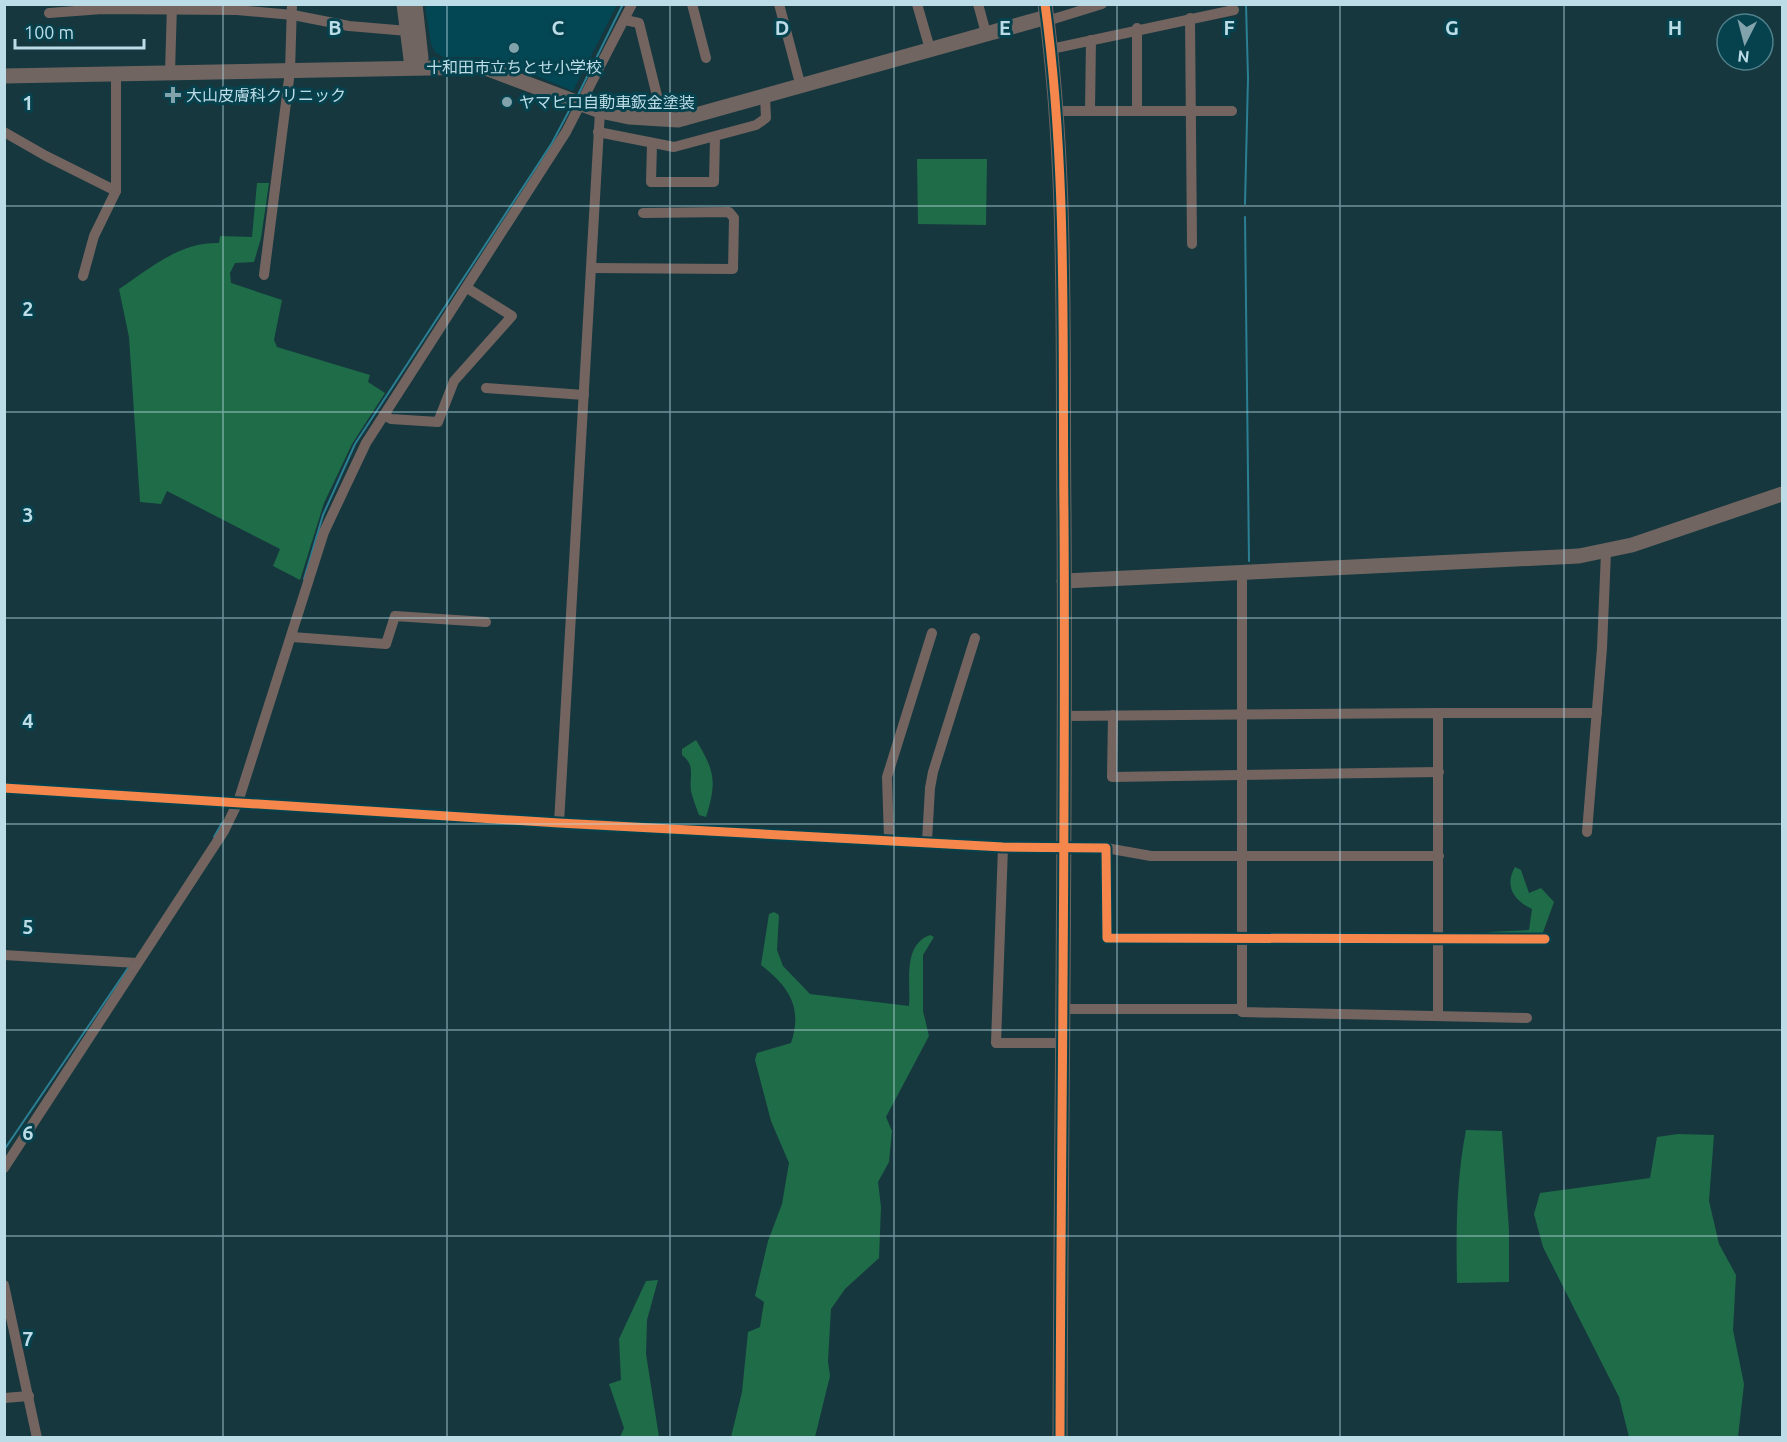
<svg xmlns="http://www.w3.org/2000/svg" width="1787" height="1442" font-family="Ubuntu,'Noto Sans JP',sans-serif">
	<rect width="100%" height="100%" fill="#16373e"/>
	<!-- built -->
	<path fill="#034754" d="M425,5V4L617,5L573,91L497,60L481,57H443L435,52L431,44Z"/>
	<!-- green -->
	<g fill="#1f6c48">
		<path d="M917,159H987L986,225L918,224Z"/>
		<path d="M257,183H269L261,238L254,262L235,263L230,273L231,283L282,300L274,340L277,347L370,375L368,382L385,393L352,444L324,503L300,580L273,566L280,549L167,491L161,504L140,502L129,337L119,289C151,268 179,242 219,243L220,236L252,237Z"/>
		<path d="M696,740C715,771 717,782 706,817L699,815C696,807 693,799 691,791C689,775 696,766 682,755V749Z"/>
		<path d="M1515,867L1521,870L1529,893L1541,888L1554,902L1542,935H1489V932L1529,930L1532,909C1514,901 1504,886 1515,867Z"/>
		<path d="M774,912L779,915L777,950L783,966L810,994L909,1006C911,983 902,945 930,935L934,937L923,955V1011L929,1036L886,1117L892,1131L889,1162L878,1182L881,1207L879,1258L845,1289L831,1309L828,1361L830,1376L815,1437H731L742,1392L748,1332L760,1327L764,1302L755,1296L768,1241L782,1204L789,1163L771,1121L755,1060L757,1053L791,1043C803,1007 789,987 761,965L769,914Z"/>
		<path d="M1466,1130L1502,1131L1509,1230V1282L1457,1283C1456,1231 1456,1181 1466,1130Z"/>
		<path d="M1678,1134L1714,1135L1709,1201L1719,1244L1736,1275L1733,1330L1744,1384L1738,1437H1629L1619,1397L1543,1247L1534,1214L1540,1193L1650,1178L1657,1137Z"/>
		<path d="M658,1280L647,1320L646,1354L659,1437H620L624,1428L609,1384L621,1380L619,1339L646,1281Z"/>
	</g>
	<g fill="none" stroke-linecap="round" stroke-linejoin="round">
		<!-- stream -->
		<g stroke="#2b7f93" stroke-width="2">
			<path d="M578,95L623,4"/>
			<path d="M1245,204L1248,78L1246,4"/>
			<path d="M1245,217L1249,561"/>
			<path d="M304,579L323,515L355,444L552,143L570,109"/>
			<path d="M214,837L222,823"/>
			<path d="M4,1150L128,968"/>
		</g>
		<!-- street -->
		<g stroke="#736460" stroke-width="10">
			<path d="M692,4L706,58"/>
			<path d="M779,4L801,87"/>
			<path d="M917,4L930,49"/>
			<path d="M978,4L986,33"/>
			<path d="M49,13L102,9L237,10L293,15L349,26L408,31"/>
			<path d="M1190,18L1192,244"/>
			<path d="M625,20L639,23L663,120"/>
			<path d="M1047,21L1102,4"/>
			<path d="M1051,49L1234,10"/>
			<path d="M170,72L172,5"/>
			<path d="M1090,110L1091,40"/>
			<path d="M1058,111H1232"/>
			<path d="M1137,111V28"/>
			<path d="M4,132L46,156L116,191"/>
			<path d="M598,132L674,147L756,125L766,118L765,97"/>
			<path d="M652,144L651,182H714L715,137"/>
			<path d="M592,268L733,269L734,218L729,212L643,213"/>
			<path d="M264,275L290,71L292,4"/>
			<path d="M83,276L94,236L116,191V74"/>
			<path d="M486,388L584,395"/>
			<path d="M384,415L391,419L438,422L454,381L512,316L467,288"/>
			<path d="M1242,573V1009"/>
			<path d="M292,637L386,644L395,616L486,622"/>
			<path d="M1438,713H1597"/>
			<path d="M1113,715L1112,777L1439,772"/>
			<path d="M1064,716L1438,713V1016"/>
			<path d="M4,788L559,823L1003,847L1106,848L1107,938L1545,939"/>
			<path d="M559,823L600,111"/>
			<path d="M1587,832L1602,648L1606,552"/>
			<path d="M889,839L887,777L932,633"/>
			<path d="M927,841L930,788L933,772L975,638"/>
			<path d="M1003,847L996,1043H1062"/>
			<path d="M1106,848L1151,856H1439"/>
			<path d="M4,955L137,963"/>
			<path d="M1062,1009H1242V1012L1527,1018"/>
			<path d="M4,1168L224,831L238,802L324,532L366,443L566,132L632,4"/>
			<path d="M4,1285L37,1438"/>
			<path d="M4,1398L29,1396"/>
		</g>
		<!-- secondary -->
		<g stroke="#706561" stroke-width="15">
			<path d="M404,4L412,67"/>
			<path d="M415,4L421,58"/>
			<path d="M1045,4C1068,173 1062,345 1064,515C1066,823 1061,1130 1060,1438"/>
			<path d="M4,76L483,67L600,111L629,117L678,120L1047,17"/>
			<path d="M1064,581L1579,556L1632,545L1782,494"/>
		</g>
		<!-- cycleway casing -->
		<g stroke="#06424e" stroke-width="13">
			<g id="cycleway">
				<path d="M1045,4C1068,173 1062,345 1064,515C1066,823 1061,1130 1060,1438"/>
				<path d="M4,788L559,823L1003,847L1106,848L1107,938L1545,939"/>
			</g>
		</g>
		<!-- cycleway -->
		<use href="#cycleway" stroke="#f5874c" stroke-width="9"/>
	</g>
	<!-- grid -->
	<path fill="none" stroke="#bcdde7" stroke-width="1.5" stroke-opacity="0.55" d="M223,4V1438M447,4V1438M670,4V1438M894,4V1438M1117,4V1438M1340,4V1438M1564,4V1438M4,206H1782M4,412H1782M4,618H1782M4,824H1782M4,1030H1782M4,1236H1782"/>
	<!-- markers -->
	<g fill="#82a3ac" stroke="#06424e" stroke-width="2">
		<circle cx="514" cy="48" r="6"/>
		<path d="M170 86h6v6h6v6h-6v6h-6v-6h-6v-6h6z"/>
		<circle cx="507" cy="102" r="6"/>
	</g>
	<g text-anchor="middle" dominant-baseline="central" stroke-width="6" stroke-linejoin="round" paint-order="stroke">
		<!-- poi labels -->
		<g font-size="16" fill="#bcdde7" stroke="#06424e" text-anchor="start">
			<text x="514" y="67" text-anchor="middle">十和田市立ちとせ小学校</text>
			<text x="186" y="95">大山皮膚科クリニック</text>
			<text x="519" y="102">ヤマヒロ自動車鈑金塗装</text>
		</g>
	</g>
	<g font-size="20" text-anchor="middle" font-weight="bold" fill="#bcdde7" stroke="#06424e" stroke-width="6" stroke-linejoin="round" paint-order="stroke">
		<text x="335" y="35">B</text>
		<text x="558" y="35">C</text>
		<text x="782" y="35">D</text>
		<text x="1005" y="35">E</text>
		<text x="1229" y="35">F</text>
		<text x="1452" y="35">G</text>
		<text x="1675" y="35">H</text>
		<text x="28" y="110">1</text>
		<text x="28" y="316">2</text>
		<text x="28" y="522">3</text>
		<text x="28" y="728">4</text>
		<text x="28" y="934">5</text>
		<text x="28" y="1140">6</text>
		<text x="28" y="1346">7</text>
	</g>
	<!-- border -->
	<rect width="1787" height="1442" fill="none" stroke="#bcdde7" stroke-width="12"/>
	<!-- north arrow -->
	<g transform="translate(1745 42) rotate(186)"><circle r="28" fill="#06424e" stroke="#4f808b" stroke-width="1.5"/>
	<path d="M0-4.5L10 22L0 15L-10 22Z" fill="#82a3ac"/>
	<text y="-9" font-size="16" font-weight="bold" text-anchor="middle" fill="#bcdde7">N</text>
	</g>
	<!-- scale -->
	<path d="M15 39v9h129v-9" fill="none" stroke="#bcdde7" stroke-width="3"/>
	<text x="24" y="39" font-size="18" fill="#bcdde7" stroke="#06424e" stroke-width="4.5" paint-order="stroke">100 m</text>
</svg>
